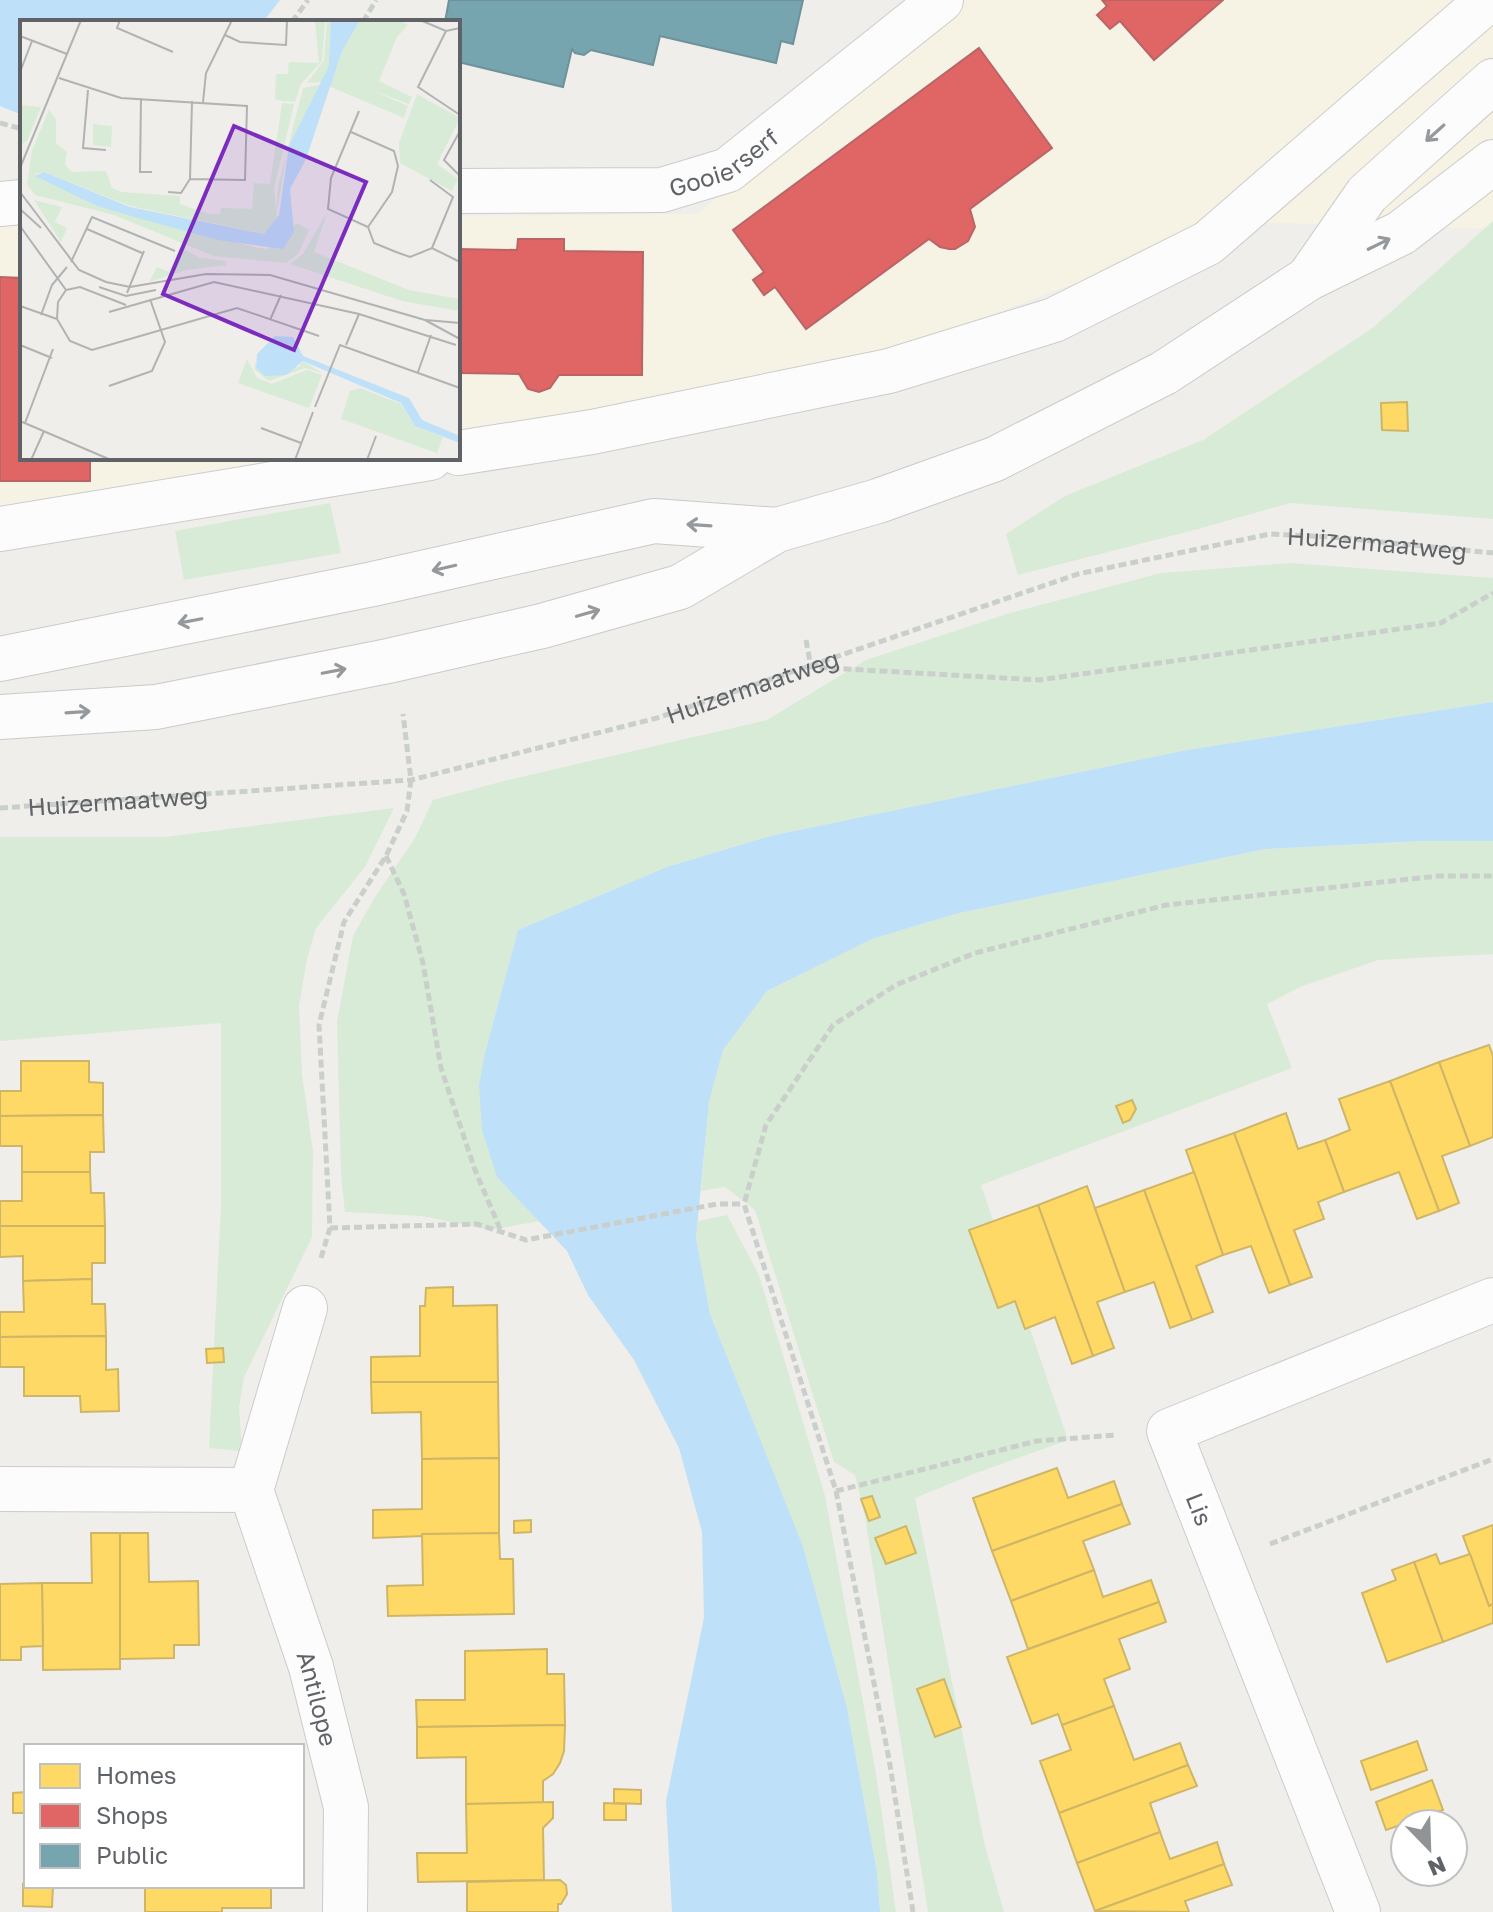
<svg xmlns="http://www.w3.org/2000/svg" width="1493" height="1912" font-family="'Golos Text',sans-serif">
	<rect width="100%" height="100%" fill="#efeeea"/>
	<!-- commercial -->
	<g fill="#f7f3e4">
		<path d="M958,0H1493V229L1212,221L1105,272L881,356L458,442V216L697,214L885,64Z"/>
		<path d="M22,220V458H364L0,520V221Z"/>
	</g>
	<!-- green -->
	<g fill="#d8ebd6">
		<path d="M1493,221V519L1290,503L1198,529L1018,575L1006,534L1065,496L1203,440L1374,327Z"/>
		<path d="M330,503L341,553L184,580L175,531Z"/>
		<path d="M1290,563L1493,578V702L1187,750L770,836L667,867L518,930L485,1053L497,1177L540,1221L490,1230L422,1216L345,1212L341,1175L337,1021L353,936L375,897L415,838L433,800L504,781L767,720L866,660L1010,613L1161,573Z"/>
		<path d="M394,808L365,867L316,928L307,959L299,1006L302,1074L313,1151L312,1237L244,1377L239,1407L242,1451L209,1448L221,1206V1023L0,1041V837H165Z"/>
		<path d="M1421,841H1493V954L1378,960L1300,987L1267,1004L1292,1068L981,1185L1068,1440L976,1473L915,1498L985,1846L1004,1912H928L865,1517L855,1475L834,1462L755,1210L725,1187L701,1191L709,1102L723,1050L767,991L872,939L955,914L1265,849Z"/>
		<path d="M727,1215L759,1275L825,1496L876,1773L896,1912H880L877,1872L847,1708L803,1546L710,1314L696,1238L698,1221Z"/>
	</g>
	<!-- water -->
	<g fill="#bfe0f9">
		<path d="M0,0H280L263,22H22V115L0,106Z"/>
		<path d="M1493,702V841H1421L1265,849L955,914L872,939L767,991L723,1050L709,1102L696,1238L710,1314L803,1546L847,1708L877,1872L880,1912H672L666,1801L704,1618L702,1532L679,1448L634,1360L588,1295L567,1251L497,1177L482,1130L479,1085L485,1053L518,930L667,867L770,836L1187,750Z"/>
	</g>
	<!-- homes -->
	<g fill="#ffd966" stroke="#cfb667" stroke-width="2">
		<path d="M1407,402L1408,431L1382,430L1381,403Z"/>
		<path d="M1489,1045L1493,1056V1137L1470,1146L1439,1062Z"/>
		<path d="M21,1061H89V1082L103,1083V1115L0,1116V1091H21Z"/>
		<path d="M1439,1062L1470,1146L1442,1156L1459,1203L1439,1211L1390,1081Z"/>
		<path d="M1390,1081L1439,1211L1417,1219L1399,1172L1344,1192L1325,1140L1350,1130L1339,1099Z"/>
		<path d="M1132,1100L1136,1109L1130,1120L1123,1123L1116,1106Z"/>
		<path d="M1286,1113L1298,1149L1325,1140L1344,1192L1318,1202L1324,1219L1294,1230L1312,1277L1290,1285L1234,1133Z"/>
		<path d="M103,1115L104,1152H90V1172H22V1146H0V1116Z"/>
		<path d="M1234,1133L1290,1285L1269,1293L1251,1246L1223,1255L1186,1150Z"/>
		<path d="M22,1172H90L91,1193H104L105,1226H0V1201H22Z"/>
		<path d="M1194,1172L1223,1255L1196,1266L1213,1312L1192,1320L1144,1190Z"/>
		<path d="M1087,1186L1125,1292L1097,1302L1114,1348L1093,1356L1038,1205Z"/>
		<path d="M1144,1190L1192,1320L1170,1328L1154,1282L1125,1292L1095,1208Z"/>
		<path d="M1038,1205L1093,1356L1072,1364L1055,1317L1025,1329L1015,1301L998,1308L969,1230Z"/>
		<path d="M0,1226H105V1263H92V1279L23,1281V1256L0,1257Z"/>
		<path d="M92,1279V1304H105L106,1336L0,1337V1312H24L23,1281Z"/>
		<path d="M453,1287V1306L497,1305L498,1382H371V1357L420,1356V1306H425L426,1288Z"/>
		<path d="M106,1336V1370L118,1369L119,1411L81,1412L80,1396H24V1367H0V1337Z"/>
		<path d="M223,1348L224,1362L207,1363L206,1349Z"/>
		<path d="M371,1382H498L499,1458L422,1459L421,1412L372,1413Z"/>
		<path d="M499,1458V1533L373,1538V1510L422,1509V1459Z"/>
		<path d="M1057,1468L1068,1498L1114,1481L1122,1504L992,1551L973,1498Z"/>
		<path d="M872,1496L880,1517L869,1521L861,1499Z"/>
		<path d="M1122,1504L1130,1524L1083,1541L1094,1570L1011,1601L992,1551Z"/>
		<path d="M531,1520V1532L514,1533V1521Z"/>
		<path d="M1493,1525V1604L1489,1606L1463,1536Z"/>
		<path d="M906,1526L916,1553L886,1564L875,1538Z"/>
		<path d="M91,1533H120V1669L43,1670L42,1583H92Z"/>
		<path d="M120,1533H148L149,1582L198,1581L199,1645H174V1658L120,1659Z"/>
		<path d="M499,1533L500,1559H513L514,1614L388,1616L387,1586L423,1585L422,1534Z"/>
		<path d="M1436,1554L1440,1564L1470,1554L1489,1606L1493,1604V1623L1443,1642L1414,1562Z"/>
		<path d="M1414,1562L1443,1642L1387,1662L1362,1593L1396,1580L1392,1570Z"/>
		<path d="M1094,1570L1103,1597L1151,1580L1159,1602L1028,1649L1011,1601Z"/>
		<path d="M42,1583L43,1646L21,1647V1660H0V1584Z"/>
		<path d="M1159,1602L1166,1622L1119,1639L1130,1669L1104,1679L1114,1706L1062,1725L1058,1714L1032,1724L1007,1657Z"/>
		<path d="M547,1649V1674H564L565,1725L417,1727L416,1700H465V1651Z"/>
		<path d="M944,1679L961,1727L935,1737L917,1689Z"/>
		<path d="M1114,1706L1134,1760L1180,1743L1188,1765L1059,1813L1040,1761L1071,1750L1062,1725Z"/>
		<path d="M565,1725L564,1751L560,1763L553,1774L543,1781V1803L466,1804V1757L417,1758V1727Z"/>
		<path d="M1417,1741L1427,1770L1371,1790L1361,1761Z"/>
		<path d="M1188,1765L1197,1786L1150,1803L1160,1832L1077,1863L1059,1813Z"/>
		<path d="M1432,1780L1443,1810L1386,1830L1376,1802Z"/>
		<path d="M614,1789L641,1790V1804L614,1803Z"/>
		<path d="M26,1792V1813H13V1793Z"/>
		<path d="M553,1802V1818L543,1828L544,1880L418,1882L417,1853H467L466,1804Z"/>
		<path d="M604,1803L626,1804V1820H604Z"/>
		<path d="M1160,1832L1170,1859L1217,1842L1224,1864L1095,1911L1077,1863Z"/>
		<path d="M1224,1864L1232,1885L1185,1901L1189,1912L1095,1911Z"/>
		<path d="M560,1880L566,1885L567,1894L561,1904H558V1912H467V1882Z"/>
		<path d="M23,1884L26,1886H53L52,1907L23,1906Z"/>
		<path d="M145,1886H271V1908H222V1912H145Z"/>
	</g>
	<!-- shops -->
	<g fill="#e06666" stroke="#b96567" stroke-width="2">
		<path d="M1102,0H1223L1154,60L1120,21L1110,29L1097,15L1107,6Z"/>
		<path d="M979,48L1052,148L970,209L975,227L968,241L955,249H949L940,247L929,239L806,329L775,287L764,295L753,280L764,272L733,230Z"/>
		<path d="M518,239H564V251L643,252L642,375H559L550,388L539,392L528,389L519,374L458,373V249L517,250Z"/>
		<path d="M0,277L22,278V458H90V481H0Z"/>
	</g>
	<!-- public -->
	<path fill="#76a5af" stroke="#6f919a" stroke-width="2" d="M449,0H803L793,44L781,41L776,63L660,36L653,65L591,50L584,55L575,53L572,49L563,87L458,62V22H445Z"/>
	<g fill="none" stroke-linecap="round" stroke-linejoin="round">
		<!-- minor casing -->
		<g stroke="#cbcccc" stroke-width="46">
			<g id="minor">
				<path id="s2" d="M458,191L662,190L728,170L941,0"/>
				<path d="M0,204L22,202"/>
				<path d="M458,453L592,432L889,371L1054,320L1208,243L1488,0"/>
				<path d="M0,529L430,458"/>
				<path id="s3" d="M0,1489L251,1490L311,1667L346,1807L345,1912"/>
				<path d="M251,1490L305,1308"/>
				<path d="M1358,1912L1169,1431L1493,1300"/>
			</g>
		</g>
		<!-- secondary casing -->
		<g stroke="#cacacb" stroke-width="46">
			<g id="secondary">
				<path d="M1310,276L1367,194L1493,81"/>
				<path d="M0,659L373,584L654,521L777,530"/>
				<path d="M0,717L156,707L388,661L542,626L680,587L777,530L878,501L995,459L1164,373L1309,278L1401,233L1493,162"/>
			</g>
		</g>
		<!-- path -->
		<g stroke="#cacfcc" stroke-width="5" stroke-dasharray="8 4" stroke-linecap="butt">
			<path d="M292,22L308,0"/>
			<path d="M363,22L376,0"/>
			<path d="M0,123L22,129"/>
			<path d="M806,640L811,667L1039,680L1441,623L1493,593"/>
			<path id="s1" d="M0,808L411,780L657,718L1078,574L1270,534L1331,537L1493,553"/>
			<path d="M386,856L404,894L423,963L441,1068L475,1170L501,1231"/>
			<path d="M330,1228L477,1224L526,1240L717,1204H744"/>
			<path d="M321,1258L330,1228L319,1025L344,922L386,856L407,811L411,780L403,714"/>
			<path d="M836,1491L1037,1441L1116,1435"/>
			<path d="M1270,1544L1493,1459"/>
			<path d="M913,1912L889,1759L836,1491L744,1204L766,1125L833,1025L896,985L975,953L1166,905L1439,876H1493"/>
		</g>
		<!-- minor -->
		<use href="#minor" stroke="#fdfcfc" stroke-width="44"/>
		<!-- secondary -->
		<use href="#secondary" stroke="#fdfcfc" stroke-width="44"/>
	</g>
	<!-- one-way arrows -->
	<defs><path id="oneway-shaft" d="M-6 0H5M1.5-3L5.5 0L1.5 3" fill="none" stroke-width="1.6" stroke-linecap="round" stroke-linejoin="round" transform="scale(2)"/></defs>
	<g stroke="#96999c">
		<use href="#oneway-shaft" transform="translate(1435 133) rotate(138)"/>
		<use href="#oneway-shaft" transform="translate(1379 244) rotate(-26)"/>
		<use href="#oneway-shaft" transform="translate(699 525) rotate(-176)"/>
		<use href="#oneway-shaft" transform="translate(444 568) rotate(167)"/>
		<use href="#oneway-shaft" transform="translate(588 613) rotate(-16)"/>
		<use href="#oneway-shaft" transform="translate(190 621) rotate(169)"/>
		<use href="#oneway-shaft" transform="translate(334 671) rotate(-11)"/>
		<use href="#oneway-shaft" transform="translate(78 712) rotate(-4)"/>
	</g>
	<g text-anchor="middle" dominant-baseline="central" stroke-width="8" stroke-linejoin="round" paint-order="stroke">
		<!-- street labels -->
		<g font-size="24" fill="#5f6368" stroke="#fff">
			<text stroke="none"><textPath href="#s2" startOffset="272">Gooierserf</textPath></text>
			<text stroke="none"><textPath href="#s1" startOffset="1414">Huizermaatweg</textPath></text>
			<text stroke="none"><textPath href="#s1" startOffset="766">Huizermaatweg</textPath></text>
			<text stroke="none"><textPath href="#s1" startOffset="118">Huizermaatweg</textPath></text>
			<text transform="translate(1200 1509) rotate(69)">Lis</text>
			<text stroke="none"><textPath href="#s3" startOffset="470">Antilope</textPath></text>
		</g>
	</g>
	<!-- overview -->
	<g transform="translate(20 20)">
		<rect width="440" height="440" fill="#efeeea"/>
		<path d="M295,0H305L302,41L281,64L275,82L255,80L256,54H268L269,42L299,43ZM307,0H379L388,5L377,17L359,61L392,77L389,84L351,70L388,86L384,98L299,62L287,63L304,40ZM297,65L301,67L299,74L267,132L256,196L258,167L283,68ZM397,74L440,98L417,144L438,159L432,171L380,143L379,123ZM262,83L274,84L254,168L257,199L244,214L110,186L24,152L15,154L77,186L238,228L248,229L277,203L289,210L278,234L266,243L194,236L94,195L15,175L7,164L12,130L29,90L36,99V123L47,132L45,145L52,152L86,151L92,168L102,172L160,176V184L189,194H200L201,188L232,189L234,163L250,164ZM0,85L21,87L7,121L0,125ZM73,104L92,106L91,127L73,125ZM14,180L42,187L35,202L47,208L41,222ZM307,193L294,232L389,270L440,279V291L382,281L270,244L283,234ZM160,227L180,238L206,241V245L166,250L129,262L137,247L149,252ZM227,339L237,358L252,364L287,350L302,355L289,388L218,363ZM283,341L302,353L285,348L249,361L234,349L236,342V348L279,347ZM340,368L381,384L395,406L423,417L417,433L321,399L330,371Z" fill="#d8ebd6"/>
		<path d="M311,0H340L322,31L286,139L270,169L274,212L263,229L198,220L118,198L77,186L15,156L24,152L110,187L244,214L259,195L269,126L309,46ZM255,316L273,317L283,336L389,378L402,400L440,416V423L395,406L381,383L283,341L266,355L245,356L236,348L237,334Z" fill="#bfe0f9"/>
		<path fill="none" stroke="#b1b2b2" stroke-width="2" d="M100,0L97,8L153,32M400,0L426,11L440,8M426,11L398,67L440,95M205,15L220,22L266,25L267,0M0,16L47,34M0,52L12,21M39,58L101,78L227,86L225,160L170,159M68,70L63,128L86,130M121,78L120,152H132M183,82L186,53L212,0M339,91L311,158L308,189L348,207L354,223L376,232L390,237L412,228L440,242M440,111L424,140L440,156M331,112L374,131L378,146L372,172L348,207M0,148L61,0M410,160L433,177L412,228M0,172L59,250L86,262L110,267L186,254L250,255L405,300L440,319M148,172L161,173L170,159L172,81M0,189L21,208M0,206L46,270M67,209L122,233M51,242L72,197L155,231M79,267L106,276L136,270M46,270L38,282L37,299L50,321L72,330L217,288L299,316M46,270L60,267L106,285M107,273L124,231M0,286L37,299M89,292L194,262L339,294L436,325M21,295L32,265L47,247M250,300L261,275M406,300L440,303M0,325L32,338M326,325L339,294M398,352L411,315M89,366L132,351L145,322L130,279M295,387L320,325L440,368M0,401L91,440M5,403L33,329M241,408L281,423M11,440L24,411M275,440L293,392M347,440L356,416"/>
		<path fill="#7b2cbf" fill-opacity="0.15" stroke="#7b2cbf" stroke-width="4" d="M214,106L346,162L274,330L143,274Z"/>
		<rect width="440" height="440" fill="none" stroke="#5f6368" stroke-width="4"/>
	</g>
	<!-- legend -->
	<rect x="24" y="1744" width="280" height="144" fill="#ffffff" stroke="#bfc1c3" stroke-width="2"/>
	<rect x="40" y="1764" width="40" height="24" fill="#ffd966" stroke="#bfc1c3" stroke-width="2"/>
	<text x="96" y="1784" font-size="24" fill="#5f6368">Homes</text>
	<rect x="40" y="1804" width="40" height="24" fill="#e06666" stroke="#bfc1c3" stroke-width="2"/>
	<text x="96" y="1824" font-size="24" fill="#5f6368">Shops</text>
	<rect x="40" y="1844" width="40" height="24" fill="#76a5af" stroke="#bfc1c3" stroke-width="2"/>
	<text x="96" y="1864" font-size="24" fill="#5f6368">Public</text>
	<!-- north arrow -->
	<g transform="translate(1429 1848) rotate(157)"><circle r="38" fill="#ffffff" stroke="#bfc1c3" stroke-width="2"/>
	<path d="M0-6L14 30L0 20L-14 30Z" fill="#919496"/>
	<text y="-12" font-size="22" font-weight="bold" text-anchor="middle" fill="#5f6368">N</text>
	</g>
</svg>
